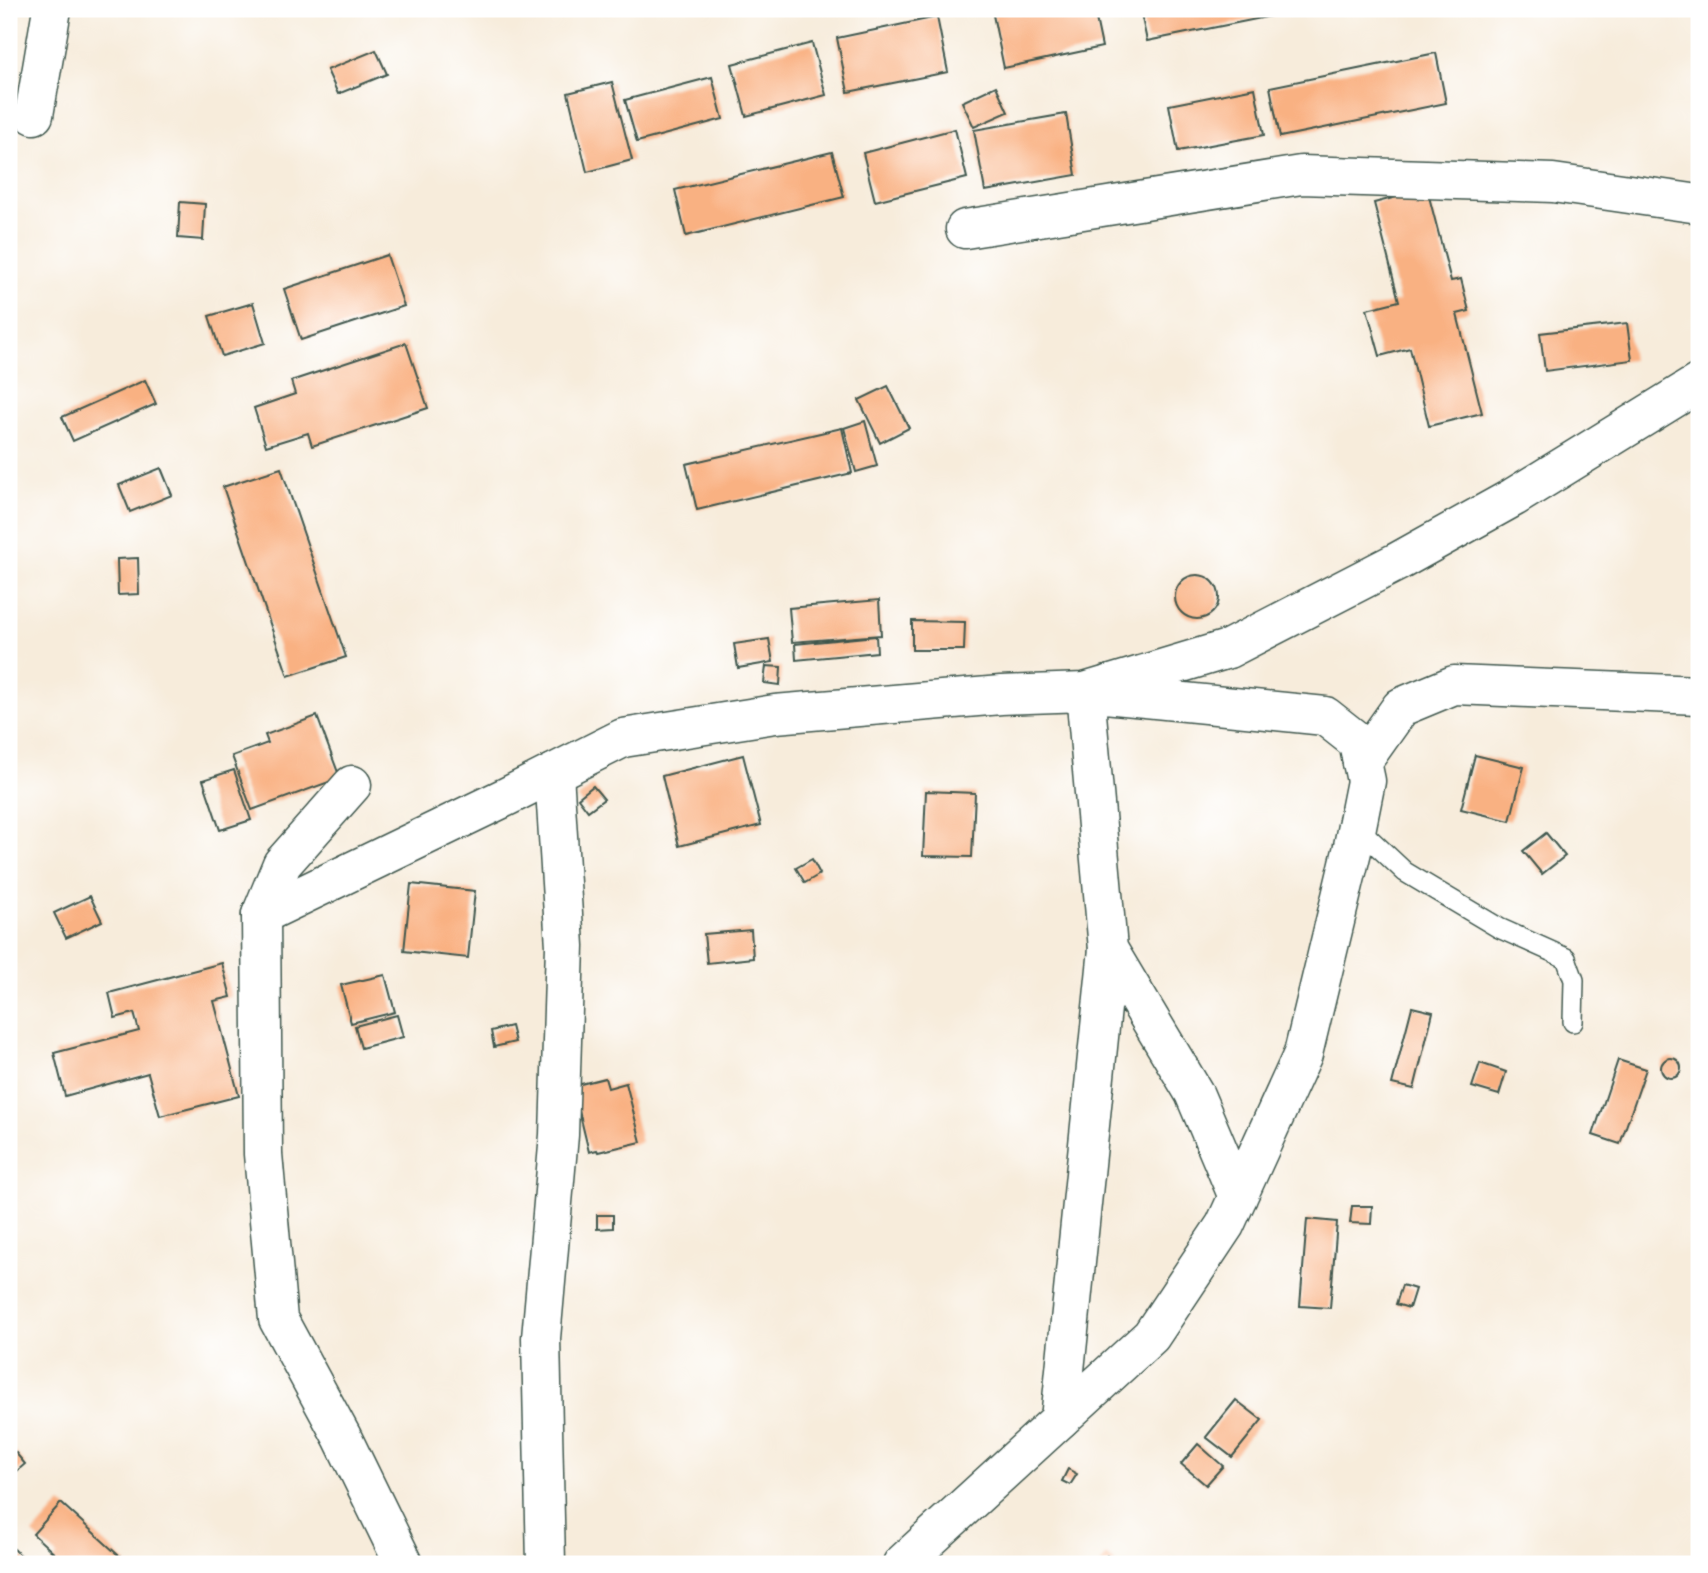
<svg xmlns="http://www.w3.org/2000/svg" width="1708" height="1573" font-family="Delius,sans-serif">
	<rect width="100%" height="100%" fill="#fff"/>
	<filter id="ink" filterUnits="userSpaceOnUse"><feTurbulence type="fractalNoise" baseFrequency=".0143" numOctaves="2"/><feDisplacementMap in="SourceGraphic" scale="14" xChannelSelector="R" yChannelSelector="G"/><feConvolveMatrix kernelMatrix="1 2 1 2 8 2 1 2 1" color-interpolation-filters="sRGB"/></filter>
	<filter id="wash" filterUnits="userSpaceOnUse"><feTurbulence type="fractalNoise" baseFrequency=".00686" numOctaves="4" result="noise"/><feDisplacementMap in="SourceGraphic" scale="28" xChannelSelector="R" yChannelSelector="G"/><feGaussianBlur stdDeviation="1.57" result="paint"/><feColorMatrix in="noise" values="0 0 0 0 0 0 0 0 0 0 0 0 0 0 0 0 0 1.4 0 .05"/><feComposite in="paint" operator="in"/></filter>
	<g filter="url(#wash)">
		<rect width="100%" height="100%" fill="#f7ecdb"/>
		<g id="blocks">
			<!-- building -->
			<g fill="#f9b182">
				<path d="M998,9H1094L1102,47L1004,68L992,10Z"/>
				<path d="M1140,9H1301V10L1147,41Z"/>
				<path d="M937,17L948,72L848,92L837,38Z"/>
				<path d="M812,43L826,95L746,116L732,64Z"/>
				<path d="M376,50L387,74L338,94L327,70Z"/>
				<path d="M1436,53L1446,103L1280,137L1270,87Z"/>
				<path d="M712,77L723,119L637,142L625,100Z"/>
				<path d="M612,82L632,160L587,172L568,93Z"/>
				<path d="M996,86L1008,112L974,127L962,102Z"/>
				<path d="M1255,88L1264,135L1178,151L1169,105Z"/>
				<path d="M1066,114L1076,175L985,191L974,130Z"/>
				<path d="M955,129L967,178L875,201L863,153Z"/>
				<path d="M832,152L844,197L686,236L675,190Z"/>
				<path d="M1427,189L1451,281L1461,279L1469,311L1457,314L1482,413L1429,426L1410,348L1380,356L1367,309L1399,301L1374,203Z"/>
				<path d="M180,202L205,204L203,240L178,238Z"/>
				<path d="M387,255L404,306L301,340L284,289Z"/>
				<path d="M253,303L265,343L222,356L209,316Z"/>
				<path d="M1627,323L1632,360L1545,371L1540,333Z"/>
				<path d="M406,343L428,408L312,446L308,433L266,446L254,408L295,394L291,381Z"/>
				<path d="M145,380L156,404L73,441L62,417Z"/>
				<path d="M888,386L909,428L880,443L859,400Z"/>
				<path d="M865,421L877,466L856,472L844,428Z"/>
				<path d="M842,428L852,473L697,510L686,464Z"/>
				<path d="M161,468L172,495L130,512L119,485Z"/>
				<path d="M281,468L346,657L288,676L223,487Z"/>
				<path d="M138,558L139,594L118,595L117,559Z"/>
				<circle cx="1197" cy="597" r="22"/>
				<path d="M879,600L881,635L792,642L789,608Z"/>
				<path d="M912,621L965,622L964,650H912Z"/>
				<path d="M876,636L877,652L796,660L795,644Z"/>
				<path d="M769,639L773,662L738,668L734,644Z"/>
				<path d="M766,666L781,667L780,685L764,683Z"/>
				<path d="M317,716L340,778L252,810L232,756L268,743L265,735Z"/>
				<path d="M743,755L761,825L679,846L662,776Z"/>
				<path d="M1475,755L1524,767L1510,821L1461,809Z"/>
				<path d="M234,770L251,820L220,830L203,780Z"/>
				<path d="M593,786L604,799L588,811L578,798Z"/>
				<path d="M926,791L975,793L972,857L923,856Z"/>
				<path d="M1546,833L1565,856L1542,874L1523,851Z"/>
				<path d="M812,859L820,874L805,883L796,868Z"/>
				<path d="M411,884L475,891L468,958L404,951Z"/>
				<path d="M90,896L102,921L66,938L54,913Z"/>
				<path d="M751,930L753,958L707,963L704,934Z"/>
				<path d="M222,963L231,997L214,1001L239,1096L160,1116L148,1073L65,1096L54,1053L139,1031L134,1013L115,1018L109,993Z"/>
				<path d="M385,975L395,1012L351,1023L341,985Z"/>
				<path d="M1412,1007L1433,1012L1414,1089L1392,1084Z"/>
				<path d="M397,1015L403,1037L361,1048L355,1026Z"/>
				<path d="M511,1026L515,1042L494,1047L491,1031Z"/>
				<circle cx="1671" cy="1068" r="10"/>
				<path d="M1618,1060L1646,1069L1620,1144L1593,1135Z"/>
				<path d="M1480,1063L1506,1072L1499,1095L1472,1087Z"/>
				<path d="M605,1078L608,1088L626,1083L641,1142L598,1152L597,1150L589,1152L573,1086Z"/>
				<path d="M1352,1206H1372L1371,1224L1350,1223Z"/>
				<path d="M597,1215H613V1228L597,1229Z"/>
				<path d="M1307,1219L1337,1222L1330,1308L1300,1306Z"/>
				<path d="M1402,1285L1415,1289L1409,1308L1396,1304Z"/>
				<path d="M1236,1400L1262,1420L1232,1457L1206,1437Z"/>
				<path d="M1198,1444L1223,1466L1206,1485L1181,1464Z"/>
				<path d="M15,1452L25,1464L9,1478V1458Z"/>
				<path d="M1068,1469L1077,1474L1070,1485L1062,1481Z"/>
				<path d="M61,1503L128,1564H50L57,1556L33,1534Z"/>
				<path d="M14,1549L29,1564H9V1554Z"/>
				<path d="M1107,1556L1116,1564H1100Z"/>
			</g>
		</g>
	</g>
	<g filter="url(#ink)">
		<use href="#blocks" fill-opacity="0" stroke="#3f574d" stroke-width="2"/>
		<g fill="none" stroke-linecap="round" stroke-linejoin="round">
			<!-- lane casing -->
			<g stroke="#3f574d" stroke-width="22">
				<path id="lane" d="M1357,827L1405,872L1499,928L1566,958L1574,980L1573,1022"/>
			</g>
			<!-- street casing -->
			<g stroke="#3f574d" stroke-width="41">
				<g id="street">
					<path d="M34,115L52,9"/>
					<path d="M965,229L1301,175L1553,183L1699,204"/>
					<path d="M1362,762L1401,707L1454,685L1699,695"/>
					<path d="M352,785L282,864L261,915L263,1154L278,1319L342,1437L404,1564"/>
					<path d="M261,915L508,796L623,738L775,714L1001,695L1085,692L1228,649L1397,562L1514,497L1699,383"/>
					<path d="M1060,1419L1108,949"/>
					<path d="M546,1564L541,1338L559,1135L565,946L554,773"/>
					<path d="M902,1564L1151,1336L1225,1225L1303,1054L1352,851L1366,781L1362,762L1358,742L1325,716L1085,692L1108,949L1194,1093L1238,1197"/>
				</g>
			</g>
			<!-- lane -->
			<use href="#lane" stroke="#fff" stroke-width="19"/>
			<!-- street -->
			<use href="#street" stroke="#fff" stroke-width="38"/>
		</g>
	</g>
	<!-- margin -->
	<rect width="1708" height="1573" fill="none" stroke="#fff" stroke-width="35"/>
</svg>
